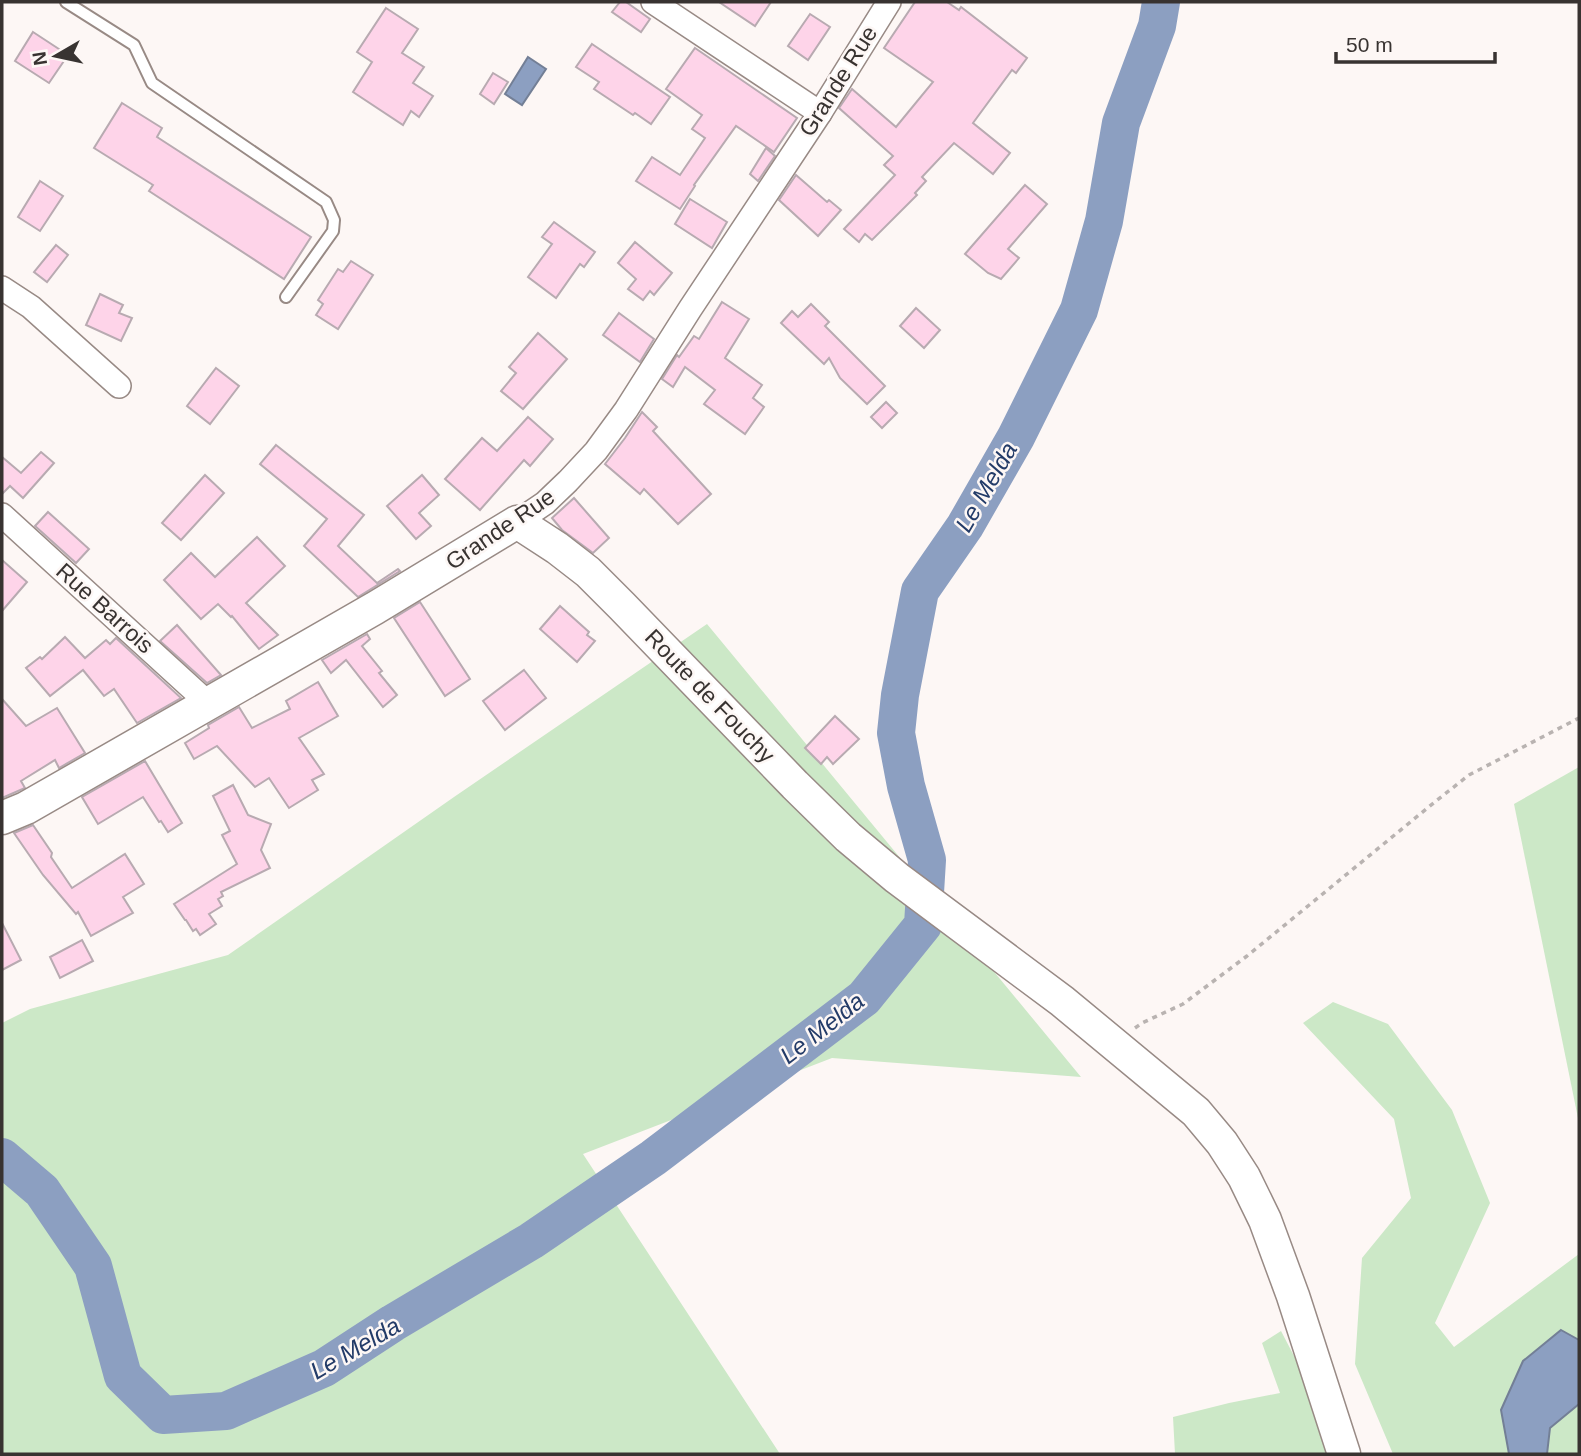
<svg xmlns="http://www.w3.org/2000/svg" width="1581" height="1456" font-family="Helvetica,sans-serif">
	<rect width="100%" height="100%" fill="#fdf7f5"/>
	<!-- green -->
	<g fill="#cce8c7">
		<path d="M707,624L1081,1077L832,1058L583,1154L780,1454H2V1023L30,1009L228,955L454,797Z"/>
		<path d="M1579,767V1123L1514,804Z"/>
		<path d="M1333,1002L1388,1024L1452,1110L1490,1203L1435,1323L1454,1347L1579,1254V1454H1393L1355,1364L1362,1258L1411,1198L1394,1119L1303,1023Z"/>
		<path d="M1281,1331L1304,1375L1327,1454H1175L1173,1417L1229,1403L1280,1393L1262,1343Z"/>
	</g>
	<!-- water -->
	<g fill="#8c9fc1" stroke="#737f96" stroke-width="2">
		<path d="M528,57L546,69L522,105L505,94Z"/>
		<path d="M1561,1330L1579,1340V1404L1550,1428L1547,1454H1509L1501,1410L1523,1361Z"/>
	</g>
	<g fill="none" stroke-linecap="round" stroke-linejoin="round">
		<!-- river -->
		<path stroke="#8c9fc1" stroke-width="38" d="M2,1157L42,1191L93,1266L123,1376L163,1415L226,1411L324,1368L393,1323L531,1241L653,1158L864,998L923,925L927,860L906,786L896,733L900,695L920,591L965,526L1016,437L1079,310L1104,221L1121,123L1157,26L1161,2"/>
	</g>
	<!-- building -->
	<g fill="#fed4e9" stroke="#b8aab1" stroke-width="2">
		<path d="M620,2H626L650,19L641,32L612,12Z"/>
		<path d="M719,2H771L755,26Z"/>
		<path d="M915,2H947L959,10L961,7L1027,58L1016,73L1012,70L973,123L1010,153L993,174L954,143L922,177L926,181L915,193L917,195L872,240L865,234L859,242L844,229L895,175L884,165L893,156L839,108L852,89L896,127L933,82L884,48Z"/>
		<path d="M386,8L418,29L402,53L424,67L413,83L433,96L419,117L411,111L403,125L353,92L372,62L357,52Z"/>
		<path d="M810,14L830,27L808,60L788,46Z"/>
		<path d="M33,32L68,55L49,83L15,61Z"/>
		<path d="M592,44L670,97L651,124L635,113L633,115L594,89L599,82L576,67Z"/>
		<path d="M695,48L797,118L774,152L736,126L694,185L695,186L680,209L636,181L652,157L680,175L705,138L692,129L702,115L666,89Z"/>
		<path d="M493,73L508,82L494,104L480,94Z"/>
		<path d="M122,103L162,128L157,137L311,237L284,279L149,191L153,185L94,148Z"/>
		<path d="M766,148L775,156L758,181L750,174Z"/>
		<path d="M796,175L827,202L829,200L841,210L818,236L779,200Z"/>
		<path d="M40,181L63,196L40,231L18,217Z"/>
		<path d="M1025,185L1047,204L1008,249L1019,258L1001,279L988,273L965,254Z"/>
		<path d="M690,199L727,222L712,248L675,224Z"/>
		<path d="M554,222L595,252L584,267L580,264L556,298L528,277L552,244L542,237Z"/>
		<path d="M635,242L672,273L654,295L650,291L643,300L628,289L636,279L618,263Z"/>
		<path d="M56,245L68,255L47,282L34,272Z"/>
		<path d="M351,261L373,275L338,329L316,315L323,304L318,300L338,269L343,272Z"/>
		<path d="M100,294L123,305L119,313L132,318L121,341L86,325Z"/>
		<path d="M722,302L749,319L725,358L762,385L753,398L764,407L745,434L704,404L715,390L685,367L673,387L662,379L677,355L679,357L694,336L699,339Z"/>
		<path d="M811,304L829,322L825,326L885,386L867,404L840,378L829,358L824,364L781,323L792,311L798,317Z"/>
		<path d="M916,308L940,330L924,348L900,326Z"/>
		<path d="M619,313L654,339L640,362L603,335Z"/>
		<path d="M538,333L567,359L523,409L501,391L516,373L509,367Z"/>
		<path d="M216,368L239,386L210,424L187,406Z"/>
		<path d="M886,402L897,413L882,428L871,417Z"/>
		<path d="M642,412L657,427L653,431L711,494L678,524L644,489L640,494L605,464L625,438Z"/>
		<path d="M528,417L553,439L530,466L524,460L480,510L445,479L482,438L497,451Z"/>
		<path d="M276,445L364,515L338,546L377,583L398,569L400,571L358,597L304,546L327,519L260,464Z"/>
		<path d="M41,452L54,463L23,498L10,486L2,494V457L21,473Z"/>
		<path d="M205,475L224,493L181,540L162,523Z"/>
		<path d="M422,475L439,495L419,513L431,526L416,539L387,506Z"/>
		<path d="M574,498L609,538L593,553L562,530L552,518Z"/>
		<path d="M48,512L89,549L76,563L35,526Z"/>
		<path d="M257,537L285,566L246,603L278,635L259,649L232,616L231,617L218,604L201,619L164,580L191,553L215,577Z"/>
		<path d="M2,560L27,582L2,611Z"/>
		<path d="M420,602L470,679L445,696L394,618Z"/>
		<path d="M560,606L589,632L587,635L595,641L577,662L540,629Z"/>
		<path d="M177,625L221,675L207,683L160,641Z"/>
		<path d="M367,634L370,639L362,646L382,671L379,673L397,695L383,707L346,660L331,673L322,660Z"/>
		<path d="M65,637L85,658L106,640L110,644L116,638L181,698L137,723L114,689L104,696L83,670L50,696L26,668L40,657L42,659Z"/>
		<path d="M524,670L546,698L505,730L483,701Z"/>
		<path d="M318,682L338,716L299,738L324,774L312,780L318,790L289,808L269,778L255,787L217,746L194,759L185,743L209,728L208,725L239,707L252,728L290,709L286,701Z"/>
		<path d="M2,699L26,726L57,708L85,753L59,768L55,760L21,781L25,788L2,798Z"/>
		<path d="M835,716L859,739L833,764L827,757L821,764L805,748Z"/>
		<path d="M145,761L182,823L168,832L161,821L159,822L143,797L98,824L82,797Z"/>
		<path d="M233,785L248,815L271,824L261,850L270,868L221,892L223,896L218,899L222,906L209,914L216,924L200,935L196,929L193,931L186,920H185L174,904L237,864L222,835L230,831L213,796Z"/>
		<path d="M33,825L52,853L51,857L72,888L125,854L144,884L123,897L133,913L91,936L78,912L76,914L43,875L14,833Z"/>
		<path d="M2,923L21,960L2,970Z"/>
		<path d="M82,940L93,961L60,978L50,957Z"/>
	</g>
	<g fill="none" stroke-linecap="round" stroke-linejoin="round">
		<!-- lane casing -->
		<g stroke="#988a85" stroke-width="14">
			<path id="lane" d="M66,2L134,45L152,83L326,202L334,220L333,231L286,297"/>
		</g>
		<!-- street casing -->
		<g stroke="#988a85" stroke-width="26">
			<g id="street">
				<path d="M653,2L820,113"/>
				<path d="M2,288L31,307L119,386"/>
				<path d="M2,515L208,703"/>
				<path d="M517,522L545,503L568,481L596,451L626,410L690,309L820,113L889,2"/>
			</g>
		</g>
		<!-- secondary casing -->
		<g stroke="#988a85" stroke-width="35">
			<path id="secondary" d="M2,818L26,808L375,608L517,522L557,548L588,572L622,606L795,785L848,837L897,878L1062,1001L1196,1112L1222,1143L1244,1177L1265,1220L1293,1296L1344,1454"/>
		</g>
		<!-- path -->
		<path stroke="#b9b3b1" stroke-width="3.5" stroke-dasharray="5 5" stroke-linecap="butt" d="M1135,1028L1142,1023L1183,1004L1247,956L1436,801L1469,775L1579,718"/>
		<!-- lane -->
		<use href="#lane" stroke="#fff" stroke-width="10"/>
		<!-- street -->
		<use href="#street" stroke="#fff" stroke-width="23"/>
		<!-- secondary -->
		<use href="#secondary" stroke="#fff" stroke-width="32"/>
	</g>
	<g text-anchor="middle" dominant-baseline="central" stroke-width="5" stroke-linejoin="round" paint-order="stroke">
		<!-- street labels -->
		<g font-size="23" fill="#383331" stroke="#fdf7f5">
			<text transform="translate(838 81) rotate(-58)">Grande Rue</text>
			<text transform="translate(500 529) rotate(-34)">Grande Rue</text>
			<text transform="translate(105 608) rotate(42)">Rue Barrois</text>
			<text transform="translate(710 696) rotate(46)">Route de Fouchy</text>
		</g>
		<!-- water labels -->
		<g font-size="24" font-style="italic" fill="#233b68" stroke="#fdf7f5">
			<text transform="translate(986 487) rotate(-60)">Le Melda</text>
			<text transform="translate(822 1028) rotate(-38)">Le Melda</text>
			<text transform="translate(355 1348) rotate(-30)">Le Melda</text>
		</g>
	</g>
	<!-- border -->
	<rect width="1581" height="1456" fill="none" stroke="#383331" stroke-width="7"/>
	<!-- north arrow -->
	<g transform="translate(56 56) rotate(261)" stroke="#fdf7f5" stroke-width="5" paint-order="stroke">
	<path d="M0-5L12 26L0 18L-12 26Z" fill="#383331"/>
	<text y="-10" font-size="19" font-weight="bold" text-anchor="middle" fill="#383331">N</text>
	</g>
	<!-- scale -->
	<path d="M1336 52v10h159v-10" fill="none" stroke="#383331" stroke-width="3.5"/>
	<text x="1346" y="52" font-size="21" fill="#383331" stroke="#fdf7f5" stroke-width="5" paint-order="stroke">50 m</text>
</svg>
